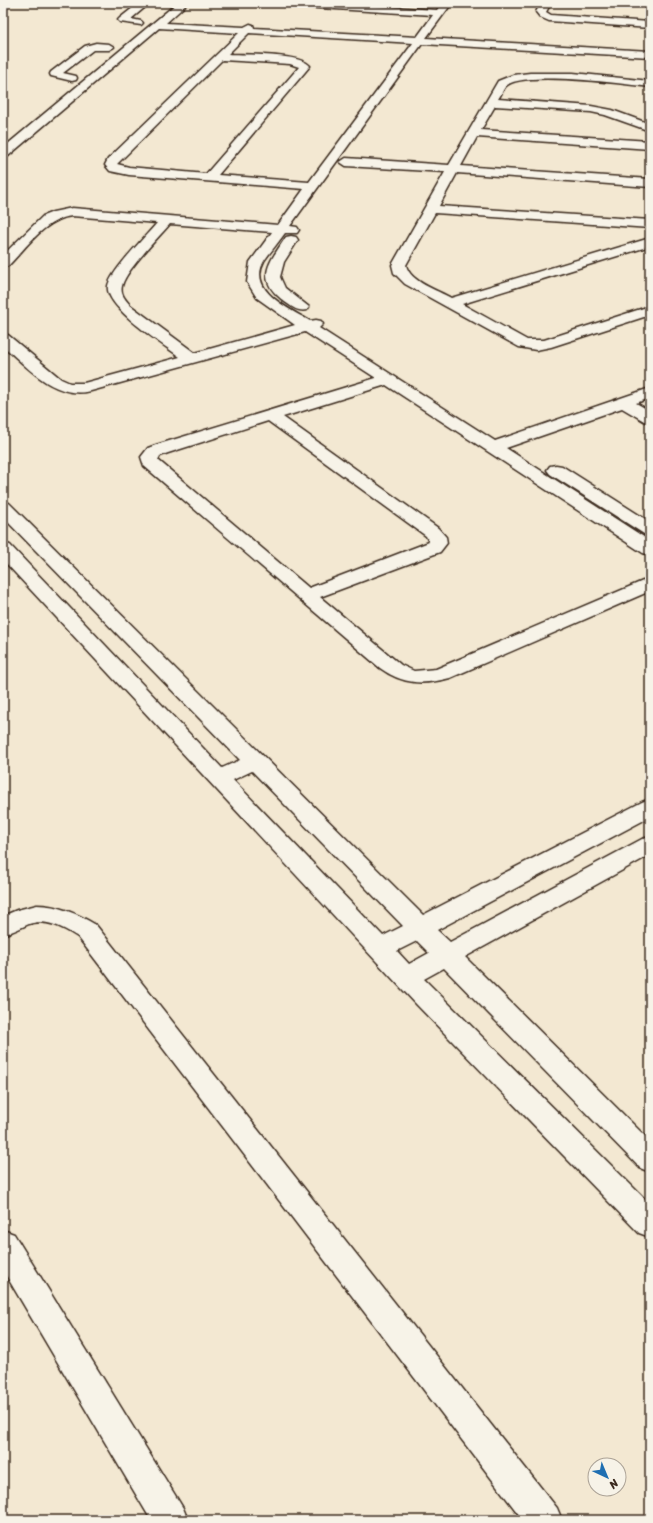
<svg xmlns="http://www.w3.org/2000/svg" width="653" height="1523" font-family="Sriracha,sans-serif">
	<rect width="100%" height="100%" fill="#f3e8d2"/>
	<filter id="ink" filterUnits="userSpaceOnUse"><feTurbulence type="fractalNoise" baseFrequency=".025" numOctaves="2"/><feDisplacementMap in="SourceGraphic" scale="8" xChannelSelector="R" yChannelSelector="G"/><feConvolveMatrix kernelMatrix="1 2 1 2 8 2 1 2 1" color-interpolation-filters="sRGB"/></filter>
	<g filter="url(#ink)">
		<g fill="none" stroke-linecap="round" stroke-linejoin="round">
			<!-- minor casing -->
			<g stroke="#3b2a1e" stroke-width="3">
				<g id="minor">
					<path d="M139,3H150L131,19L141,21L143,23L141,25L120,22L118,20L120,18Z"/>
					<path d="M177,3H188L166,23L244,27L250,24L253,25L254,28L417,37L433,15L286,6L281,3H329L437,10L442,3H452L426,38L650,51V57L422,44L290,226L297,227L299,230L297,233H285C278,243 270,252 264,261C247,291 290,309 310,321L316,320L321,321L323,324L319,328L495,441L650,388V398L636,403L650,411V423L644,421L622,408L506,448L650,541V555L643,553L386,385L283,417L438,528L446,537L447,543L440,552L320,597L401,665L414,671L436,669L650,578V591L450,678C424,685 403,685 380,668L144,466L141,457L148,448L156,445L376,378L305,332L91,391C54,400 28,367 3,346V334L8,335L61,379L70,383H84L180,357C164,345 104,307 108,286C111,271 146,236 157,223L72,216C45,219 26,248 8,266L3,267V255L43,216L53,212L72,208L278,225L304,189L129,175L110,171L105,165L108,159L239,33L159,28L7,157L3,158V148ZM249,33L413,43L309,182L218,175L310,66C300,53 245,55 228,54ZM222,60L290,64L299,67L206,174L129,167L117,164ZM170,224L272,232L250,262L247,282L257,298L295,325L195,353L130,305C125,299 120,294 122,286C125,271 159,237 170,224ZM268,421L426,536L429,542L309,588L158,460L160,456L168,453Z"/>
					<path d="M541,3H551L546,12L551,15L650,22V28L549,21L540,17L536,12Z"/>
					<path d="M96,43L109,44L114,47L109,50H93L63,73L76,76L77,78L76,80L72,81L51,76L50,74L51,72L85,46Z"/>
					<path d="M530,73H573L650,81V87C626,84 521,70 506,86C503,89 501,95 498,99L591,106L612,110L650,124V131L605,115L591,112L495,106L481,130L650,141V149L477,137L461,166L650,179V187L457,173L439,206L650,220V228L435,213L406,265C410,282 437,290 451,298L650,238V246L462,304L527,340H544L650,306V315L551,347L536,350L519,347L405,284L394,273L392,265L445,172L346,166L340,162L346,158L449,165L498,81L513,75Z"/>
					<path d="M291,236L296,237L298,240L284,262L280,277L285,288L309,307L307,310C298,312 292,307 285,302C254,279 269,263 286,237Z"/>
					<path d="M556,465L562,466L650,522V535L644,534L550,474L547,470L550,466Z"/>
					<path d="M3,502L9,503L423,915L642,802L650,799V817L437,930L450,942L642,839L650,837V855L465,957L650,1141V1172L640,1168L444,968L424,979L650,1204V1237L639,1233L417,1005L3,560V543L10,545L222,768L240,760L3,517ZM252,771L403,926L383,936L233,780ZM417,941L429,953L409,964L397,951Z"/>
					<path d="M37,905C58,905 78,914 96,925L557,1508L562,1520H523L78,937C64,928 46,918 29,924C20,928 12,932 3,935V916L17,910Z"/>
					<path d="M3,1230L14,1234L183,1508L188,1520H151L3,1270Z"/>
				</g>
			</g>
			<!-- minor -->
			<use href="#minor" fill="#f7f3e8" fill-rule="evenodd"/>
		</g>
	</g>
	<!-- margin -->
	<rect width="653" height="1523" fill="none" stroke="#f7f3e8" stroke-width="16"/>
	<rect x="8" y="8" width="637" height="1507" fill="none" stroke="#3b2a1e" stroke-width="1.5" filter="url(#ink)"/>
	<!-- north arrow -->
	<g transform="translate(607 1477) rotate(136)"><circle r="19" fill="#f7f3e8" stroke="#aca397"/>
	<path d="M0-3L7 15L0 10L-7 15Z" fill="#1f6fb2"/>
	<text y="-6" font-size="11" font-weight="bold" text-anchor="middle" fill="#3b2a1e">N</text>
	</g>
</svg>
